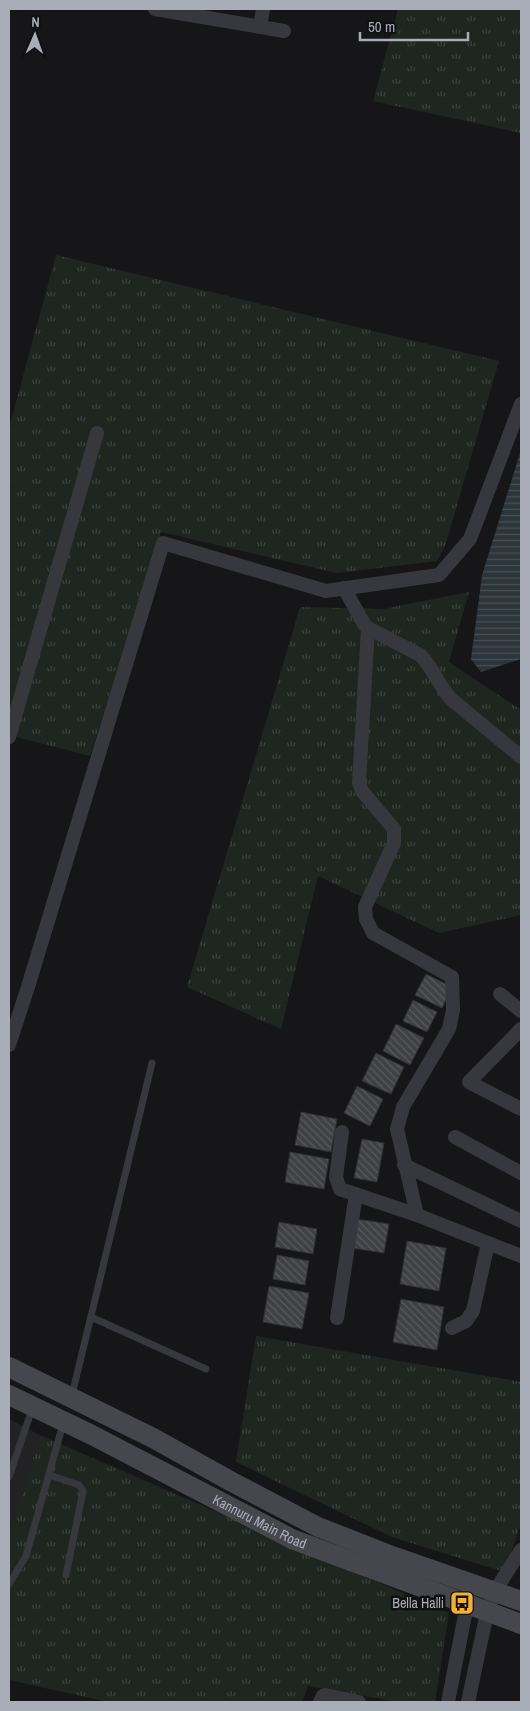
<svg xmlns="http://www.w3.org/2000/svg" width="530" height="1711" font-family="'Archivo Narrow',sans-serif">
	<defs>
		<pattern id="grass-tufts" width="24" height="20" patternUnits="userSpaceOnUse" patternTransform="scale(1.25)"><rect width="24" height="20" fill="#1e261f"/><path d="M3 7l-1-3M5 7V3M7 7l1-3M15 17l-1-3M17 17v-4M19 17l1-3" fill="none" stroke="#3c433d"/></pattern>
		<pattern id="water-rules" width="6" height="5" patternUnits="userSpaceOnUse" patternTransform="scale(1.25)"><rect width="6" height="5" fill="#2c353c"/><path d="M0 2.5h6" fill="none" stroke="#485056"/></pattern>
		<pattern id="building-back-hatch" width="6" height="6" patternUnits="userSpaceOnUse" patternTransform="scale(1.25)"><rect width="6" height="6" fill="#404145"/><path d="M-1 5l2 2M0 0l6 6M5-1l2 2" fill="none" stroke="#595a5e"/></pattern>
	</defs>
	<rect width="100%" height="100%" fill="#161618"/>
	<!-- built -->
	<path fill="#222225" d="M9,1419L40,1435L9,1539Z"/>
	<!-- grass -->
	<g fill="url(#grass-tufts)">
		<path d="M398,9H521V133L373,101Z"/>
		<path d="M56,255L499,361L445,546L437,561L337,573L161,532L90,756L9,735V428Z"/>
		<path d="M469,592L449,662L521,710V915L439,933L318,876L281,1029L187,987L300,607L383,609Z"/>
		<path d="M256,1336L521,1382V1524L504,1572L392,1537L236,1462Z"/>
		<path d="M40,1435L449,1613L435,1702H398L308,1686L302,1702H108L9,1680V1539Z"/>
	</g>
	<!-- water -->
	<path fill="url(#water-rules)" d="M521,450V659L481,672L471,659L482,575Z"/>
	<!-- building -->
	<g fill="url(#building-back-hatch)" stroke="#303034">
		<path d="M426,974L452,987L442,1008L415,995Z"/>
		<path d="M413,1000L437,1012L427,1032L403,1021Z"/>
		<path d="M396,1024L424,1038L410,1065L383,1051Z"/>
		<path d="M376,1053L404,1067L391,1094L362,1081Z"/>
		<path d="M357,1086L383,1099L370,1126L344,1113Z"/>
		<path d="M301,1112L337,1119L331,1152L295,1145Z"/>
		<path d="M362,1139L384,1143L377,1182L354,1178Z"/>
		<path d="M290,1152L329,1159L324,1189L285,1182Z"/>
		<path d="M357,1219L389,1224L384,1253L352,1248Z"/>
		<path d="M279,1222L317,1229L313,1254L275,1247Z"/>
		<path d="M407,1241L446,1248L439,1291L400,1284Z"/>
		<path d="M277,1255L309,1261L305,1285L273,1279Z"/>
		<path d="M269,1286L309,1293L302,1329L263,1322Z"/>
		<path d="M401,1299L444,1307L437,1350L393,1342Z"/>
	</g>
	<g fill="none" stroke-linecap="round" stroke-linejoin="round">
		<!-- service -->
		<g stroke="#37383d" stroke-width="7">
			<path d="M91,1317L206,1369"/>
			<path d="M72,1395L152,1063"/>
			<path d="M49,1475L79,1485L83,1491L66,1575"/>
			<path d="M9,1477L32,1409"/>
			<path d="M9,1584L26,1556L63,1424"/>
		</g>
		<!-- minor -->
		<g stroke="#37383d" stroke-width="14">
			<path d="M155,9L284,31"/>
			<path d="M260,27L263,9"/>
			<path d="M344,588L364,624L368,628L420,655C433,667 438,685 451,699L521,757"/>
			<path d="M368,628L359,783L362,791L394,829V843L365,907L366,919L373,933L452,977L453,1010L449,1029L403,1107L397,1129L417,1215"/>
			<path d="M9,737L97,433"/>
			<path d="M500,994L521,1011"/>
			<path d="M521,1029L469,1082L521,1109"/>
			<path d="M9,1045L27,990L163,543L326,591L439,575L470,539L521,404"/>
			<path d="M342,1132L336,1177L340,1189L417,1215L521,1256"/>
			<path d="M455,1137L521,1173"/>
			<path d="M404,1165L521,1221"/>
			<path d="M337,1318L356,1194"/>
			<path d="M452,1328L466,1321L473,1311L488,1243"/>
			<path d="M320,1702L323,1696L325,1695L359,1702"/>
			<path d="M448,1702L467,1605"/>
			<path d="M468,1702L487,1613L495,1591L521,1550"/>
		</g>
		<!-- secondary -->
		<g stroke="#45474d" stroke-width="20">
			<path d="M9,1367L153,1438L232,1482L318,1527L392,1556L521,1601"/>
			<path id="s1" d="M9,1395L92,1435L292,1539L521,1624"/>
		</g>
	</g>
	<!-- icons -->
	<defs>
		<g id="bus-square" transform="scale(1.25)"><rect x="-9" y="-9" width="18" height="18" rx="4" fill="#f2b134" stroke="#111113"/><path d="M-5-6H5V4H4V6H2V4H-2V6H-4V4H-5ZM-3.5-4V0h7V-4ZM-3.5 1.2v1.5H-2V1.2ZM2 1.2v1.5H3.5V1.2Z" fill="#111"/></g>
	</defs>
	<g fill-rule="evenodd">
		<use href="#bus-square" x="462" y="1603"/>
	</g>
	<g text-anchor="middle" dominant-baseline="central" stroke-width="5" stroke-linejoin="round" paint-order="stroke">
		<!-- street labels -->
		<g font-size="14" fill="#a8adb8" stroke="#111113">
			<text stroke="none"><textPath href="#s1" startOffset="281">Kannuru Main Road</textPath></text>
		</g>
		<!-- poi labels -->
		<g font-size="14" fill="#a8adb8" stroke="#111113" text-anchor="end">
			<text x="444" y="1603">Bella Halli</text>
		</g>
	</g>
	<!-- border -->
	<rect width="530" height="1711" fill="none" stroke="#a8adb8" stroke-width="20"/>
	<!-- north arrow -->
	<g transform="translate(35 35) rotate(2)" stroke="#111113" stroke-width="4" paint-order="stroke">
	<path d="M0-4L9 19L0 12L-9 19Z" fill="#a8adb8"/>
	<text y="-8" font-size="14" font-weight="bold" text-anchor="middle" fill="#a8adb8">N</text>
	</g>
	<!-- scale -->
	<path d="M360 32v8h108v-8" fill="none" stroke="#a8adb8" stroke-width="2.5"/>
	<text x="368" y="32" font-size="15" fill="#a8adb8" stroke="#111113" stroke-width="4" paint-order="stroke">50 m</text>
</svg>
